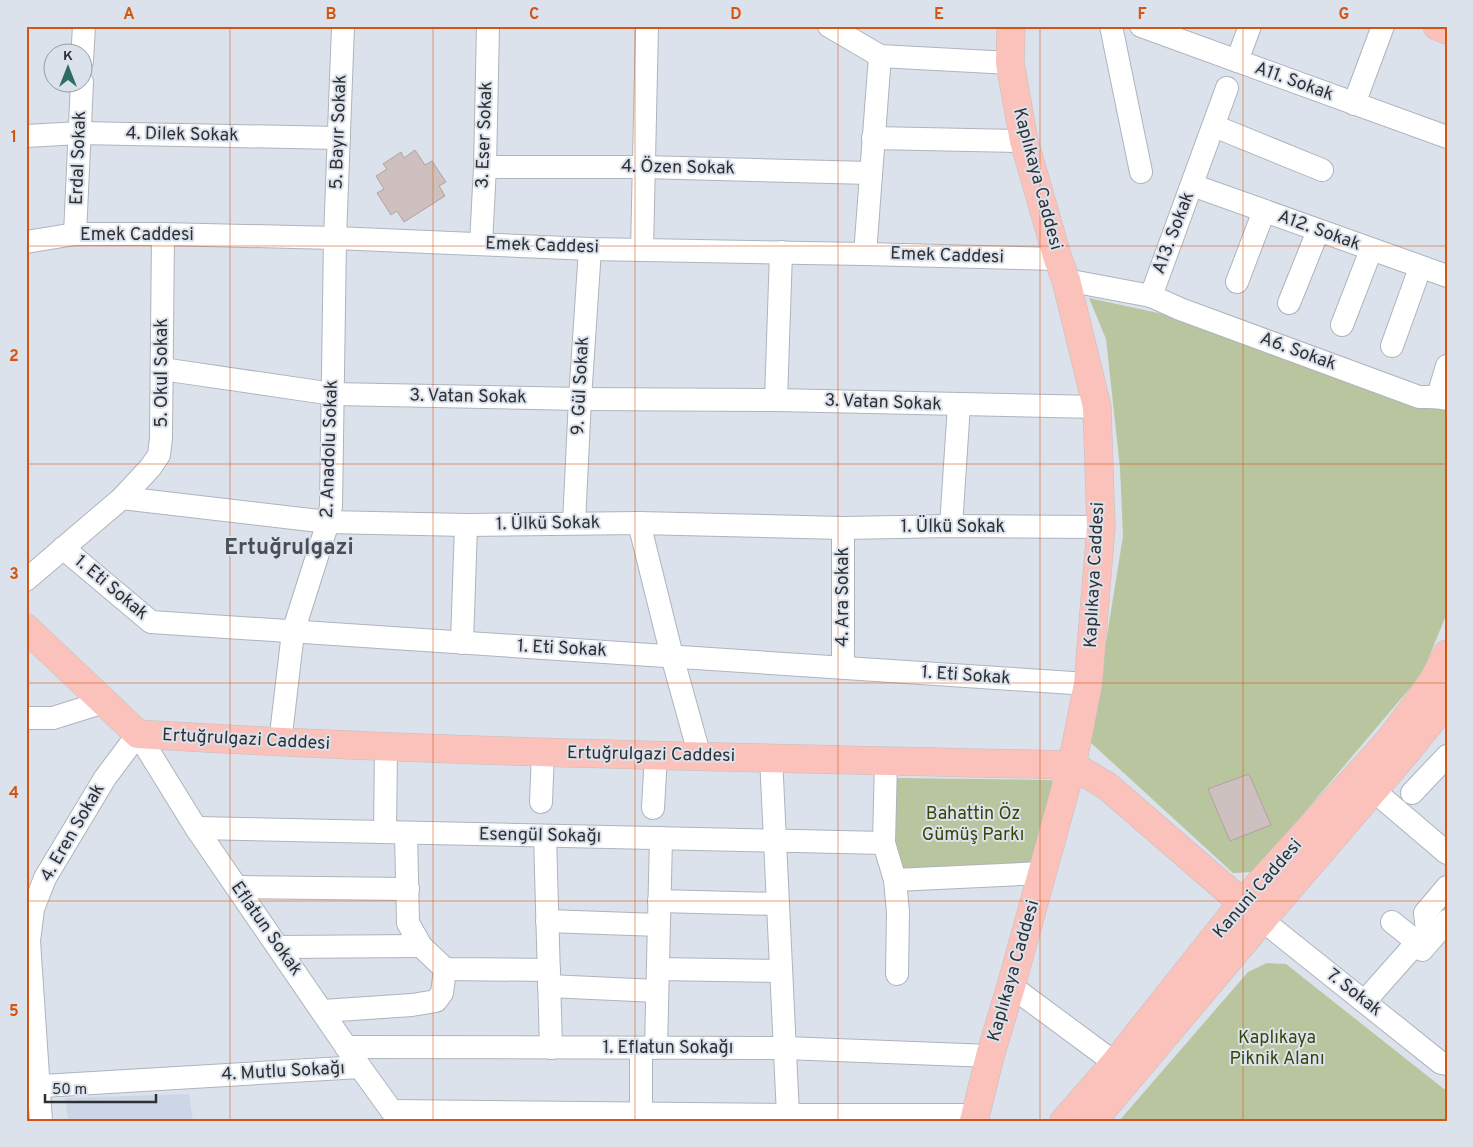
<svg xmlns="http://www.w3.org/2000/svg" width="1473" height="1147" font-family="Overpass,sans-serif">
	<rect width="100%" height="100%" fill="#dce2ec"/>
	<!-- built -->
	<path fill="#ccd6e6" d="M189,1094L193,1121H68L65,1098Z"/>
	<!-- green -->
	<g fill="#b8c59f">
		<path d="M1089,298L1195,321L1447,411V613L1422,674L1254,872L1233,873L1090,742L1123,536L1120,468L1106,339Z"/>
		<path d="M896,778L1052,780L1054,788L1030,869L903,870L891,836Z"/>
		<path d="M1267,963L1286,964L1444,1089H1447V1121H1119L1248,972Z"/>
	</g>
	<!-- building -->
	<g fill="#cec0bf" stroke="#b0a3a1">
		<path d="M415,150L425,165L432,161L446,182L439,186L445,196L404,222L397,211L391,215L377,193L384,189L376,176L387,169L383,164L401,152L404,158Z"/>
		<path d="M1249,774L1271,825L1230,841L1208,789Z"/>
	</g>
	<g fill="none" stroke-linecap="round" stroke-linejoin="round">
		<!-- minor casing -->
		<g stroke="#aeb4bd" stroke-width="24">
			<g id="minor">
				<path d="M829,26L880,56L1010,63"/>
				<path d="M1111,26L1141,172"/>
				<path d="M1141,26L1447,137"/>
				<path d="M82,61L84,26"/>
				<path d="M1237,61L1250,26"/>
				<path d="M1354,104L1383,26"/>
				<path d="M1214,126L1322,170"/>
				<path d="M26,136L80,133L339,138"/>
				<path d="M873,138L1024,141"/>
				<path d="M485,167H644L870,173"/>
				<path d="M1192,185L1447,276"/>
				<path d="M75,234L82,82"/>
				<path d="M26,242L75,234H163L335,238L590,249L865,254L1058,259"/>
				<path d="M481,244L485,167L488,26"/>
				<path d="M642,250L647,26"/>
				<path d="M865,254L880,56"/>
				<path d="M1066,280L1151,296L1227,88"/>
				<path d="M1237,282L1264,211"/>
				<path d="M1151,296L1180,309L1419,397C1429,397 1437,396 1447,399"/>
				<path d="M1289,303L1318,231"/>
				<path d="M1342,325L1371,250"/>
				<path d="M1392,346L1420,268"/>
				<path d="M162,369L333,394L580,399L776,400L1097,407"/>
				<path d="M1438,396L1447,366"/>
				<path d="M776,400L781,252"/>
				<path d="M122,498L150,468L159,455L161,438L163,234"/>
				<path d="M574,523L580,399L590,249"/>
				<path d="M639,523L672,656L700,757"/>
				<path d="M951,526L959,405"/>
				<path d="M843,528V667"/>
				<path d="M63,548L151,622L1088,684"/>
				<path d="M26,580L122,498L328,522L466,525L639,523L843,528L951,526L1101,527"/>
				<path d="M462,643L466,525"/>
				<path d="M26,718H53L104,702"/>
				<path d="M280,743L293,632L328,522L331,506L335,238L343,26"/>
				<path d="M771,757L788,1115"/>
				<path d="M886,761L884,843L895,880L898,912L897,974"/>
				<path d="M1373,790L1447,853"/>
				<path d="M1412,793L1447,756"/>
				<path d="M541,802L543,752"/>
				<path d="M653,808L656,755"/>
				<path d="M196,828L884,843"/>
				<path d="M385,832L386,747"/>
				<path d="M406,833L408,923L421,946L445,969L549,970"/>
				<path d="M545,836L551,1048"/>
				<path d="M895,880L1042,873"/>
				<path d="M237,887L408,889"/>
				<path d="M659,901L778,904"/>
				<path d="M1262,920L1441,1063L1447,1064"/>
				<path d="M547,921L659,925"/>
				<path d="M1392,922L1417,942"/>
				<path d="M278,947L421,946"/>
				<path d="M1422,950L1447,921"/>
				<path d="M658,969L781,971"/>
				<path d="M549,986L657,991"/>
				<path d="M1011,986L1115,1063"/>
				<path d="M1365,1001L1427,931L1425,913L1447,887"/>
				<path d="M323,1011L412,1005L436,1001L442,993L445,969"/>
				<path d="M346,1047L785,1048L990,1056"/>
				<path d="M641,1048V1114"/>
				<path d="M656,1048L661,838"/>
				<path d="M26,1087L360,1067"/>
				<path d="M392,1111L788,1115H975"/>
				<path d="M41,1121L29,941L33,909L45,878L105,778L138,734L196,828L360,1067L399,1121"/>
			</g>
		</g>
		<!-- major casing -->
		<g stroke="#c0c1c2" stroke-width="29">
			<g id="major">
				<path d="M1437,26L1447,30"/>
				<path d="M26,628L138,734C449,753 761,758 1072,765L1107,786L1262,920"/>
				<path d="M974,1121L990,1056L1011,986L1072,765L1088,684L1101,527L1097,407L1066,280L1058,259L1024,141L1010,63L1011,26"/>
				<path d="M1064,1121L1115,1063L1242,903L1388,742L1419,701L1434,679L1447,654"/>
				<path d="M1093,1121L1262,920L1408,750L1440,710L1447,698"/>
			</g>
		</g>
		<!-- minor -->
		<use href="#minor" stroke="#fff" stroke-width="22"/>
		<!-- major -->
		<use href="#major" stroke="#fbc1bb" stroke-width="28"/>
	</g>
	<!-- grid -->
	<path fill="none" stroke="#d55510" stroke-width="1" stroke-opacity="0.55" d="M230,26V1121M433,26V1121M635,26V1121M838,26V1121M1040,26V1121M1243,26V1121M26,246H1447M26,464H1447M26,683H1447M26,901H1447"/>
	<g text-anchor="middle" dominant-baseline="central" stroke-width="4" stroke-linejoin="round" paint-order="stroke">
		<!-- street labels -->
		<g font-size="18" fill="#2e3134" stroke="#dce2ec">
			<text transform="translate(1294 82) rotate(20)">A11. Sokak</text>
			<text transform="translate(339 132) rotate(-88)">5. Bayır Sokak</text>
			<text transform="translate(182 135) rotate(1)">4. Dilek Sokak</text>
			<text transform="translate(485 135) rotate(-88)">3. Eser Sokak</text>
			<text transform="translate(79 158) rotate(-88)">Erdal Sokak</text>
			<text transform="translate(678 168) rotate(1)">4. Özen Sokak</text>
			<text transform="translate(1037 179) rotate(75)">Kaplıkaya Caddesi</text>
			<text transform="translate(1319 231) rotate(20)">A12. Sokak</text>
			<text transform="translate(1174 233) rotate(-69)">A13. Sokak</text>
			<text x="137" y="235">Emek Caddesi</text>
			<text transform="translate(542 246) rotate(2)">Emek Caddesi</text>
			<text transform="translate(947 256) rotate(2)">Emek Caddesi</text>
			<text transform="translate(1298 352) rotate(20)">A6. Sokak</text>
			<text transform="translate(162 373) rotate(-90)">5. Okul Sokak</text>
			<text transform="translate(581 386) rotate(-87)">9. Gül Sokak</text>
			<text transform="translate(468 397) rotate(1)">3. Vatan Sokak</text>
			<text transform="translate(883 403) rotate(2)">3. Vatan Sokak</text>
			<text transform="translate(330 449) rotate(-88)">2. Anadolu Sokak</text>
			<text transform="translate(548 524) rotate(-1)">1. Ülkü Sokak</text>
			<text x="953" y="527">1. Ülkü Sokak</text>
			<text transform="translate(1095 575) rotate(-87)">Kaplıkaya Caddesi</text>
			<text transform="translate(111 588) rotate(40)">1. Eti Sokak</text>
			<text transform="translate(843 597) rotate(-90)">4. Ara Sokak</text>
			<text transform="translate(562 649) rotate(3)">1. Eti Sokak</text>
			<text transform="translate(966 676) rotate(4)">1. Eti Sokak</text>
			<text transform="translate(246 740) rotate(3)">Ertuğrulgazi Caddesi</text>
			<text transform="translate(651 755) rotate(1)">Ertuğrulgazi Caddesi</text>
			<text transform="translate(73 833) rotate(-60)">4. Eren Sokak</text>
			<text transform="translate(540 836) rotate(1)">Esengül Sokağı</text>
			<text transform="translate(1258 889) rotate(-49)">Kanuni Caddesi</text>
			<text transform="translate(266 929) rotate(55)">Eflatun Sokak</text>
			<text transform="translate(1014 971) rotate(-74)">Kaplıkaya Caddesi</text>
			<text transform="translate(1354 993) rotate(38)">7. Sokak</text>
			<text x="668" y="1048">1. Eflatun Sokağı</text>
			<text transform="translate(283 1072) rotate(-3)">4. Mutlu Sokağı</text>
		</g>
		<!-- park labels -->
		<g font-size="18" fill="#374605" stroke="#dce2ec">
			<text x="973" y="814">Bahattin Öz<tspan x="973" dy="21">Gümüş Parkı</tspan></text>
			<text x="1277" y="1038">Kaplıkaya<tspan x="1277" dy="21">Piknik Alanı</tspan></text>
		</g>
		<!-- district labels -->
		<g font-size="22" font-weight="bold" fill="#4a4f57" stroke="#dce2ec">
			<text x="289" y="548">Ertuğrulgazi</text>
		</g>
	</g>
	<!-- border -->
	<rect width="1473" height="1147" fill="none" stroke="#dce2ec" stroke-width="55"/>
	<!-- north arrow -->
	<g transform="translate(68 68)"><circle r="24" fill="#dce2ec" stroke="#969ba2"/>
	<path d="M0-4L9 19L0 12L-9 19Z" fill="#2b6d5e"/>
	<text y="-8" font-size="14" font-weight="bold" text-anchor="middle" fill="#2e3134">K</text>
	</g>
	<!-- scale -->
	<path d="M45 1094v8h111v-8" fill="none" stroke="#2e3134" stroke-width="2.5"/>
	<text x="52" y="1094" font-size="15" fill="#2e3134" stroke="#dce2ec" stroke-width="4" paint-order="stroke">50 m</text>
	<rect x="28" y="28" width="1418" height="1092" fill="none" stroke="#d55510" stroke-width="2"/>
	<g font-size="16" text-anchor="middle" font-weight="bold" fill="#d55510">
		<text x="129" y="19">A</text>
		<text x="331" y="19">B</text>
		<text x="534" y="19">C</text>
		<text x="736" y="19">D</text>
		<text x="939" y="19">E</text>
		<text x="1142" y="19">F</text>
		<text x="1344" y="19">G</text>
		<text x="14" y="142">1</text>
		<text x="14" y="361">2</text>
		<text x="14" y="579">3</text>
		<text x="14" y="798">4</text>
		<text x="14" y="1016">5</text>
	</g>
</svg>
